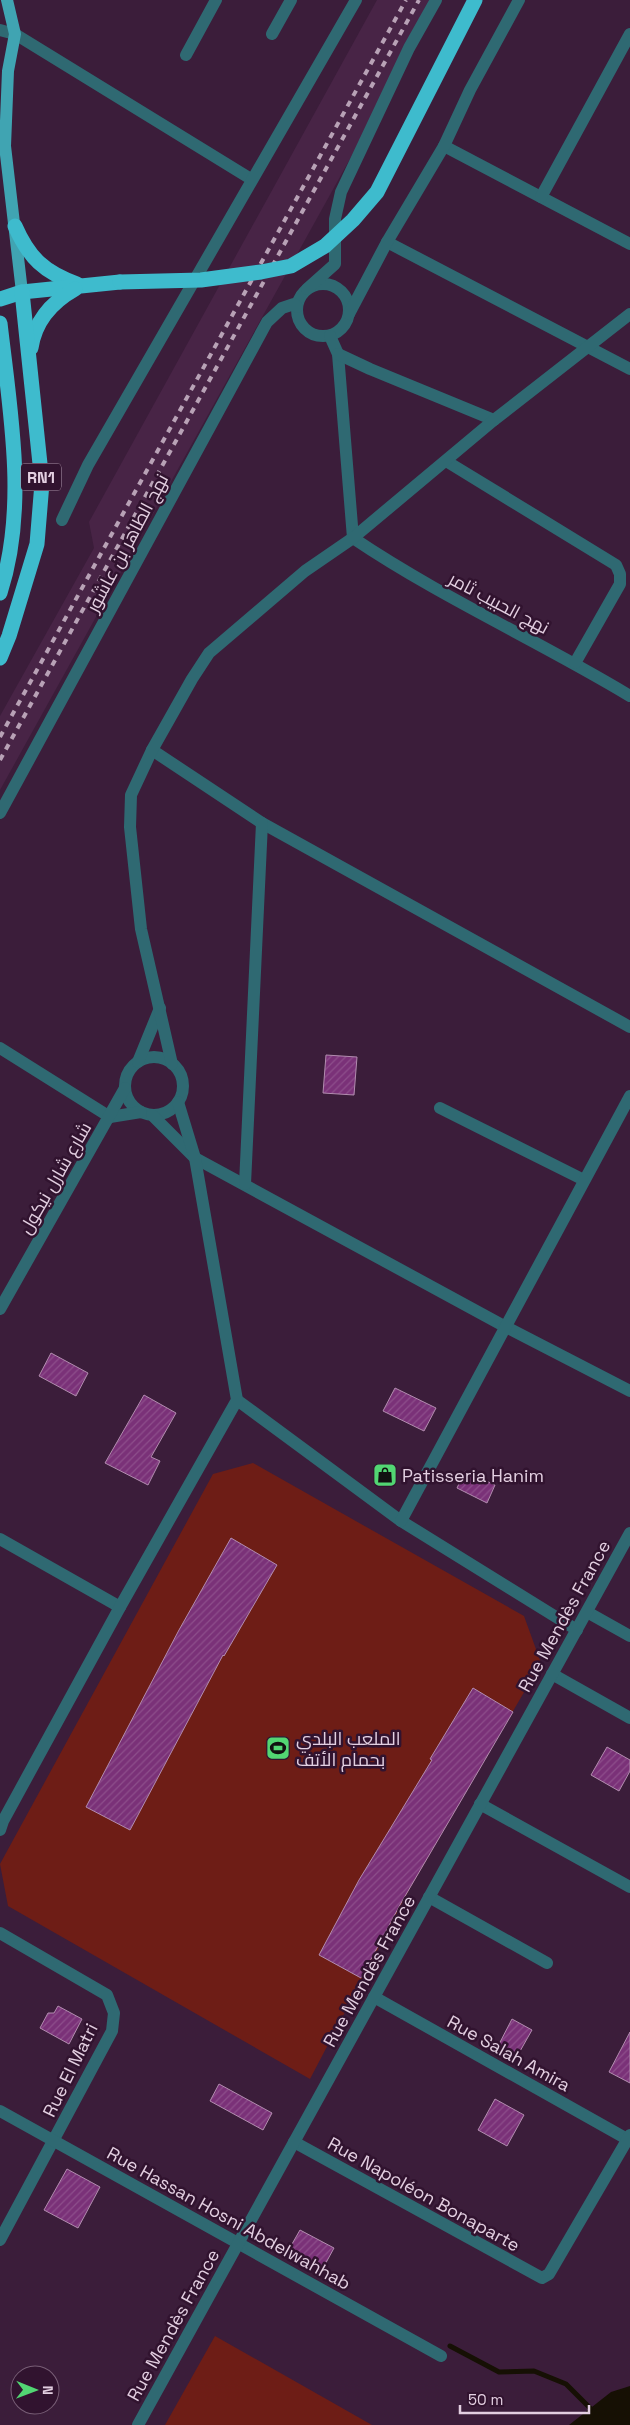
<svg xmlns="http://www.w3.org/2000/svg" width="630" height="2425" font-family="'Space Grotesk',Cairo,sans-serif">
	<defs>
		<pattern id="building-hatch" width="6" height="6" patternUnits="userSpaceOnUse" patternTransform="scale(1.25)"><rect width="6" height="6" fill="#7a3178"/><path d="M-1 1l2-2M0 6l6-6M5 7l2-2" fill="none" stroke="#8d4e8b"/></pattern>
	</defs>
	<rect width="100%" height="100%" fill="#3b1d3a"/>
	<!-- built -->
	<path fill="#482446" d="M377,0H438L0,790V716L94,548L89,522Z"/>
	<!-- pitch -->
	<g fill="#6e1d16">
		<path d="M253,1463L524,1616L541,1663L410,1888L310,2079L8,1906L0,1864L213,1474Z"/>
		<path d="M215,2336L372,2425H165Z"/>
	</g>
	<!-- water -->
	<path fill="#161004" d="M630,2386V2425H569L611,2392Z"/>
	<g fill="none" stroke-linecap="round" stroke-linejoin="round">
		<!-- stream -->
		<path stroke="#161004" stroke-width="5" d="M450,2346L499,2372L534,2371L566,2384L590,2408"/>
	</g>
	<!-- building -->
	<g fill="url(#building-hatch)" stroke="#b28caf">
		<path d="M326,1055L357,1057L354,1095L323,1093Z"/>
		<path d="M51,1353L88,1373L76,1396L39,1376Z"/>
		<path d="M395,1388L436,1408L424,1431L383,1411Z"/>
		<path d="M144,1395L176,1413L151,1457L160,1461L148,1485L105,1463Z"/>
		<path d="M465,1471L495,1485L487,1503L457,1488Z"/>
		<path d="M231,1538L277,1565L224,1656L223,1655L130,1830L86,1807L179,1630Z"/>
		<path d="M473,1688L513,1712L401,1903L361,1978L319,1955L359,1880L432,1760L430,1759Z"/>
		<path d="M607,1747L630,1760V1771L619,1791L591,1775Z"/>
		<path d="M58,2006L82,2019L69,2044L40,2028L48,2013H54Z"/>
		<path d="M512,2019L532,2030L515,2060L496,2050Z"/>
		<path d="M630,2032V2083L609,2072Z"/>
		<path d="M219,2084L272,2113L263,2130L210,2101Z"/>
		<path d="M495,2099L524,2115L507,2146L478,2130Z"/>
		<path d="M67,2169L100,2187L78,2228L44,2210Z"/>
		<path d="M300,2230L334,2248L322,2270L288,2251Z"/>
	</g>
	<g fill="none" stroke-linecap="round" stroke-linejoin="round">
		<!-- minor -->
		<g stroke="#2f6972" stroke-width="12">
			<path d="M0,30L15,34L251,179"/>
			<path d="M272,34L291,0"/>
			<path d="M186,55L216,0"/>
			<path d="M444,146L630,244"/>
			<path d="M541,197L630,34"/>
			<path d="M387,242L630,369"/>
			<circle cx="323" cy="310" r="26"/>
			<path d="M307,289L335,264V219L341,192L409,48L436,0"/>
			<path d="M349,314L387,242L444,146L470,90L519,0"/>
			<path d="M330,336L338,354L353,538C442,598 539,641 630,696"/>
			<path d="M338,354L370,369L494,420"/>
			<path d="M446,461L616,565L620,574V584L575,663"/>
			<path d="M62,520L88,465L356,0"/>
			<path d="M152,750L262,823L630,1027"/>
			<path d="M0,813L267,322L282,308L294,304L297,307"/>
			<path d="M0,1048L110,1117"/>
			<circle cx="154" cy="1086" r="29"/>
			<path d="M138,1062L160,1008"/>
			<path d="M172,1064L141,929L130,827L131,795L152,750L192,679L209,653L305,571L353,538L494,420L630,314"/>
			<path d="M440,1108L584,1180"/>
			<path d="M152,1115L195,1158L504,1326L630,1391"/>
			<path d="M110,1117L141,1112"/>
			<path d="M245,1184L262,823"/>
			<path d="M0,1309L125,1088"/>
			<path d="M237,1400L401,1521L577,1630"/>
			<path d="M401,1521L630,1096"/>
			<path d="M0,1539L120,1607"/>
			<path d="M587,1612L630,1636"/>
			<path d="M552,1674L630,1718"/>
			<path d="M480,1804L630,1887"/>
			<path d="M0,1830L3,1821L120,1607L237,1400L195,1158L178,1102"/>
			<path d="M429,1897L547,1963"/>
			<path d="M0,1933L107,1995L114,2013L112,2031L0,2240"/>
			<path d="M374,1997L627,2139"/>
			<path d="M0,2111L441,2356"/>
			<path d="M294,2142L542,2278L549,2274L630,2135"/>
			<path d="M138,2425L630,1533"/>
		</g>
		<!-- major -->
		<path stroke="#40a4b2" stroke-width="12" d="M7,0L15,34L8,71L5,146L22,292"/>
		<!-- highway -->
		<g stroke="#3ebbcd" stroke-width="15">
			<path d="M15,226C29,258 44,272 77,284"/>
			<path d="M0,299L22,292L120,282"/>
			<path d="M0,323C10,411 28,507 0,593"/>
			<path d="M31,348C35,321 52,302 75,289"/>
			<path d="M0,658L9,636L37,544L42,483L22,292"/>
		</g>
		<!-- rail -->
		<g stroke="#b8a2b6" stroke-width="4" stroke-dasharray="6 6" stroke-linecap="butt">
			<path d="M0,737L406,0"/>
			<path d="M0,760L419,0"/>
		</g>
		<!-- highway-bridge -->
		<path stroke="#3ebbcd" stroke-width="15" d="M120,282L201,280L261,272L291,266L325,246L353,220L377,192L475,0"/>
	</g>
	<!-- icons -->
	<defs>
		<g id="shop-square" transform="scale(1.25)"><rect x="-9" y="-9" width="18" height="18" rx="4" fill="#52d673" stroke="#31132f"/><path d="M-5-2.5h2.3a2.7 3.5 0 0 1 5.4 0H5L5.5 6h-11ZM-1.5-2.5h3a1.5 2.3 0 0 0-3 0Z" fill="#111"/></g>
		<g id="stadium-square" transform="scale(1.25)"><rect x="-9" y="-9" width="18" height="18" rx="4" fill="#52d673" stroke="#31132f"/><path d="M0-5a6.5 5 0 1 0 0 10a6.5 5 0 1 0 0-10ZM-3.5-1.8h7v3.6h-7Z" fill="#111"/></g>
	</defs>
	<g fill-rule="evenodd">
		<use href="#shop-square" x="385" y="1475"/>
		<use href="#stadium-square" x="278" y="1748"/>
	</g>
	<g text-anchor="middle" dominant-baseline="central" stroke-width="5" stroke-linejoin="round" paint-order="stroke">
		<!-- shield labels -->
		<rect fill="#31132f" stroke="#ae97ac" stroke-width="1" x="21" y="463.5" width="40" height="27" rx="4"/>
		<g font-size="16" font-weight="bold" fill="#e3cfe1">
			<text x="41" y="477">RN1</text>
		</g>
		<!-- street labels -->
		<g font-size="18" fill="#e3cfe1" stroke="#31132f">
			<text transform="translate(127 543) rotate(-62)">نهج الطاهر بن عاشور</text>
			<text transform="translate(499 603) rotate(28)">نهج الحبيب ثامر</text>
			<text transform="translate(55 1178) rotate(-60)">شارع شارل نيكول</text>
			<text transform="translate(564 1616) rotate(-61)">Rue Mendès France</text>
			<text transform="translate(369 1971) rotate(-61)">Rue Mendès France</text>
			<text transform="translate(509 2053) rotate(29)">Rue Salah Amira</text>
			<text transform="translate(70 2070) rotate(-64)">Rue El Matri</text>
			<text transform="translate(424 2194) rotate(29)">Rue Napoléon Bonaparte</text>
			<text transform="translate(229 2218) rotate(29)">Rue Hassan Hosni Abdelwahhab</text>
			<text transform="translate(173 2325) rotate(-61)">Rue Mendès France</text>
		</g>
		<!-- poi labels -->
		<g font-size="18" fill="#e3cfe1" stroke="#31132f" text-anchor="start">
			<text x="402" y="1475">Patisseria Hanim</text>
			<text x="296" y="1738">الملعب البلدي<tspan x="296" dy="21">بحمام الأتف</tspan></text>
		</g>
	</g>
	<!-- north arrow -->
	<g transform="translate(35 2390) rotate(91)"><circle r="24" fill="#31132f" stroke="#785e76"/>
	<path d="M0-4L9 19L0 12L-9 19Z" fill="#52d673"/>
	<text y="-8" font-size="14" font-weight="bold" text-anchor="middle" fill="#e3cfe1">N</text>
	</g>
	<!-- scale -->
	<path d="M460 2405v8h129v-8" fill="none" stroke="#e3cfe1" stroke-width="2.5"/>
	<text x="468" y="2405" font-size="15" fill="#e3cfe1" stroke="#31132f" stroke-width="4" paint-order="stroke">50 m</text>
</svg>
